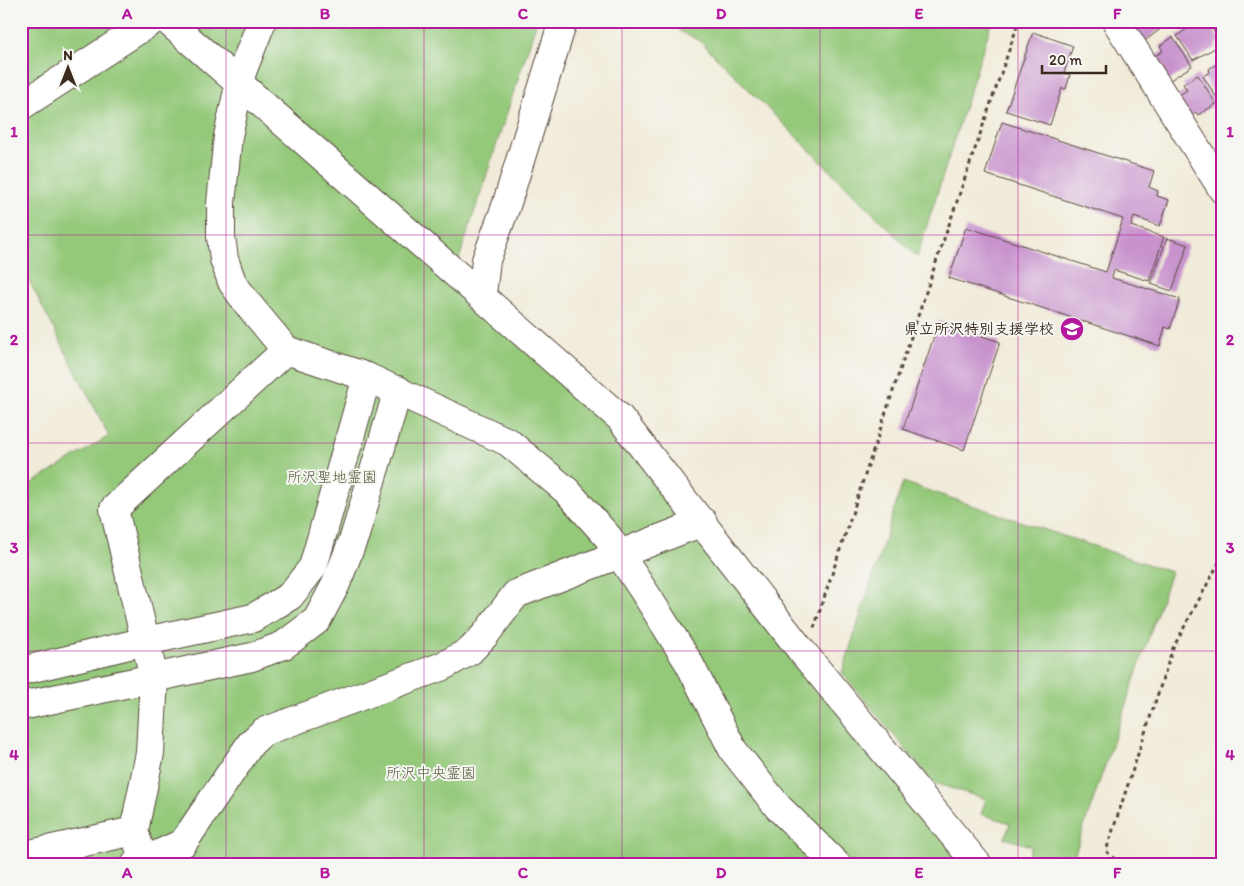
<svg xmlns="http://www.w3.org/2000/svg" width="1244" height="886" font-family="Itim,'Klee One',sans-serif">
	<rect width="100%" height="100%" fill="#f6f6f2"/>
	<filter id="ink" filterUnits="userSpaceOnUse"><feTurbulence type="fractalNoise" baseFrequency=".02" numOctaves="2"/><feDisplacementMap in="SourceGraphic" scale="10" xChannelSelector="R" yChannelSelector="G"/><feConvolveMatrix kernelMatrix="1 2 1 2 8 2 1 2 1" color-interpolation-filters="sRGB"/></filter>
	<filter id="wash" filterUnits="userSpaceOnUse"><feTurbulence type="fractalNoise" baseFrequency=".0096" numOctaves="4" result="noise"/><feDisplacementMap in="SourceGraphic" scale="20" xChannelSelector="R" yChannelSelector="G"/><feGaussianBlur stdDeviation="1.12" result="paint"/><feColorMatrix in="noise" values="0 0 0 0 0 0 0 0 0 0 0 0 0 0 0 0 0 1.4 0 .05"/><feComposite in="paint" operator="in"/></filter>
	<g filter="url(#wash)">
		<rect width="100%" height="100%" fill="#f1ebd9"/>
		<!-- green -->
		<g fill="#94c97a" stroke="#687a4c">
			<path d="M21,21H537L458,262L599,403L962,865H21V490L109,436L21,265Z"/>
			<path d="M681,21H992L917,257L699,40L679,31Z"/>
			<path d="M903,482L1171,572L1071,865H1037L1027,861L1031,846L1005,838L1010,823L981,814L986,799L934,783L842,673Z"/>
		</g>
		<g id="blocks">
			<!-- building -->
			<g fill="#c893cd">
				<path d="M1128,21H1165L1167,24L1142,43Z"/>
				<path d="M1198,21H1207L1220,41L1215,45L1217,47L1193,60L1177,36Z"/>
				<path d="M1211,21H1223V39Z"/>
				<path d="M1033,32L1073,46L1064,73L1070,75L1066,89L1062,88L1050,125L1006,111Z"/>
				<path d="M1173,37L1192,66L1167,82L1152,58L1163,51L1160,46Z"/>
				<path d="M1223,60V94L1217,98L1203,76L1210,72L1209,69Z"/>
				<path d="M1198,75L1216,104L1198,115L1196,112L1189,117L1176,97L1187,90L1183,84Z"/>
				<path d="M1002,122L1154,171L1149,187L1158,191L1157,196L1169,200L1160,226L1134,217L1131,226L1164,237L1149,281L1114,270L1112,278L1180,299L1170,329L1165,327L1160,346L949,278L966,227L1106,272L1123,219L985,174Z"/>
				<path d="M1167,238L1188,245L1172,291L1151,284Z"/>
				<path d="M939,321L1000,342L964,450L903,429Z"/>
			</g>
		</g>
	</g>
	<g filter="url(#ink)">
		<use href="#blocks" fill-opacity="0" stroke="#56473a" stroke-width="1"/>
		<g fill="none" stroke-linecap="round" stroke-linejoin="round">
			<!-- minor casing -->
			<g stroke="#56473a" stroke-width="30">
				<g id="minor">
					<path d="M168,21L620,418L800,649L978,865"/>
					<path d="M262,21L242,72L228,136L221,203V237L224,259L232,282L247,303L286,350L367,377L508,442L567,491L608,537L647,596L689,663L733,750L778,807L837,865"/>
					<path d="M1116,21L1223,190"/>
					<path d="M21,106L152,21"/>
					<path d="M482,295L486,260L506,206L563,21"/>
					<path d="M21,671L146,641L253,618L290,596L313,567L367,377"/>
					<path d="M21,706L252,657L284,645L317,620L336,584L355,535L398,390"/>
					<path d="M21,856L134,831"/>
					<path d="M135,865L183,843L251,743L263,732L443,666L470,651L485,635L516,594L703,522"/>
					<path d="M145,865L134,831L150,753L154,678L114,509L286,350"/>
				</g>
			</g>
			<!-- path -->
			<g stroke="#56473a" stroke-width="3" stroke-dasharray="4 4" stroke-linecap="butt">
				<path d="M814,628L932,274L1019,21"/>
				<path d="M1121,865L1106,851L1173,648L1223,555"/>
			</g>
			<!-- minor -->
			<use href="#minor" stroke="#fff" stroke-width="28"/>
		</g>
	</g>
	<!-- grid -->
	<path fill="none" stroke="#b5179e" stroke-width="1" stroke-opacity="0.55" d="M226,21V865M424,21V865M622,21V865M820,21V865M1018,21V865M21,235H1223M21,443H1223M21,651H1223"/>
	<!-- icons -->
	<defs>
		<g id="school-disc" transform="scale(1.25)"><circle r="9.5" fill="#b5179e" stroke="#f6f6f2"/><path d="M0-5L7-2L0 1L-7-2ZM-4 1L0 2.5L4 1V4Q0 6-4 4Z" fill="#fff"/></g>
	</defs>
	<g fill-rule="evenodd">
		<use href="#school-disc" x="1072" y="329"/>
	</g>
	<g text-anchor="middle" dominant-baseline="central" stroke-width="4" stroke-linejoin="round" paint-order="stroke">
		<!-- poi labels -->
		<g font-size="15" font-weight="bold" fill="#3b2a1e" stroke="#f6f6f2" text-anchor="end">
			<text x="1054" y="329">県立所沢特別支援学校</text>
		</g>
		<!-- park labels -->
		<g font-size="15" fill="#565a3a" stroke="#f6f6f2">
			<text x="332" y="477">所沢聖地霊園</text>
			<text x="431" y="773">所沢中央霊園</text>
		</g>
	</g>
	<!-- margin -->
	<rect width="1244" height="886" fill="none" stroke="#f6f6f2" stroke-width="55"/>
	<!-- north arrow -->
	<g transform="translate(68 68)" stroke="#f6f6f2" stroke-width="4" paint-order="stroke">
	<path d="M0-4L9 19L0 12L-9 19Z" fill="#3b2a1e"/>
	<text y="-8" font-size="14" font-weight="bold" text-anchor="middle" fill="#3b2a1e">N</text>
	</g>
	<!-- scale -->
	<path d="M1042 65v8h64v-8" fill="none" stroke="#3b2a1e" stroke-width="2.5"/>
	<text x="1049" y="65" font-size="15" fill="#3b2a1e" stroke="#f6f6f2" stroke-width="4" paint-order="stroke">20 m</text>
	<rect x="28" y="28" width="1188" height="830" fill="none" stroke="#b5179e" stroke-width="2"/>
	<g font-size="16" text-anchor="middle" font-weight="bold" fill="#b5179e">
		<text x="127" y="19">A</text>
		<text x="325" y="19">B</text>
		<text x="523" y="19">C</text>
		<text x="721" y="19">D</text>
		<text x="919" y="19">E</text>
		<text x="1117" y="19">F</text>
		<text x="14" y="137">1</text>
		<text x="1230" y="137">1</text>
		<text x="14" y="345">2</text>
		<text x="1230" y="345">2</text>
		<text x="14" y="553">3</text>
		<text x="1230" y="553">3</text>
		<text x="14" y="760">4</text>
		<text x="1230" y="760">4</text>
		<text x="127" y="878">A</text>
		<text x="325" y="878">B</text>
		<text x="523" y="878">C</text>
		<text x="721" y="878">D</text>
		<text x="919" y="878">E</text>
		<text x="1117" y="878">F</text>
	</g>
</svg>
